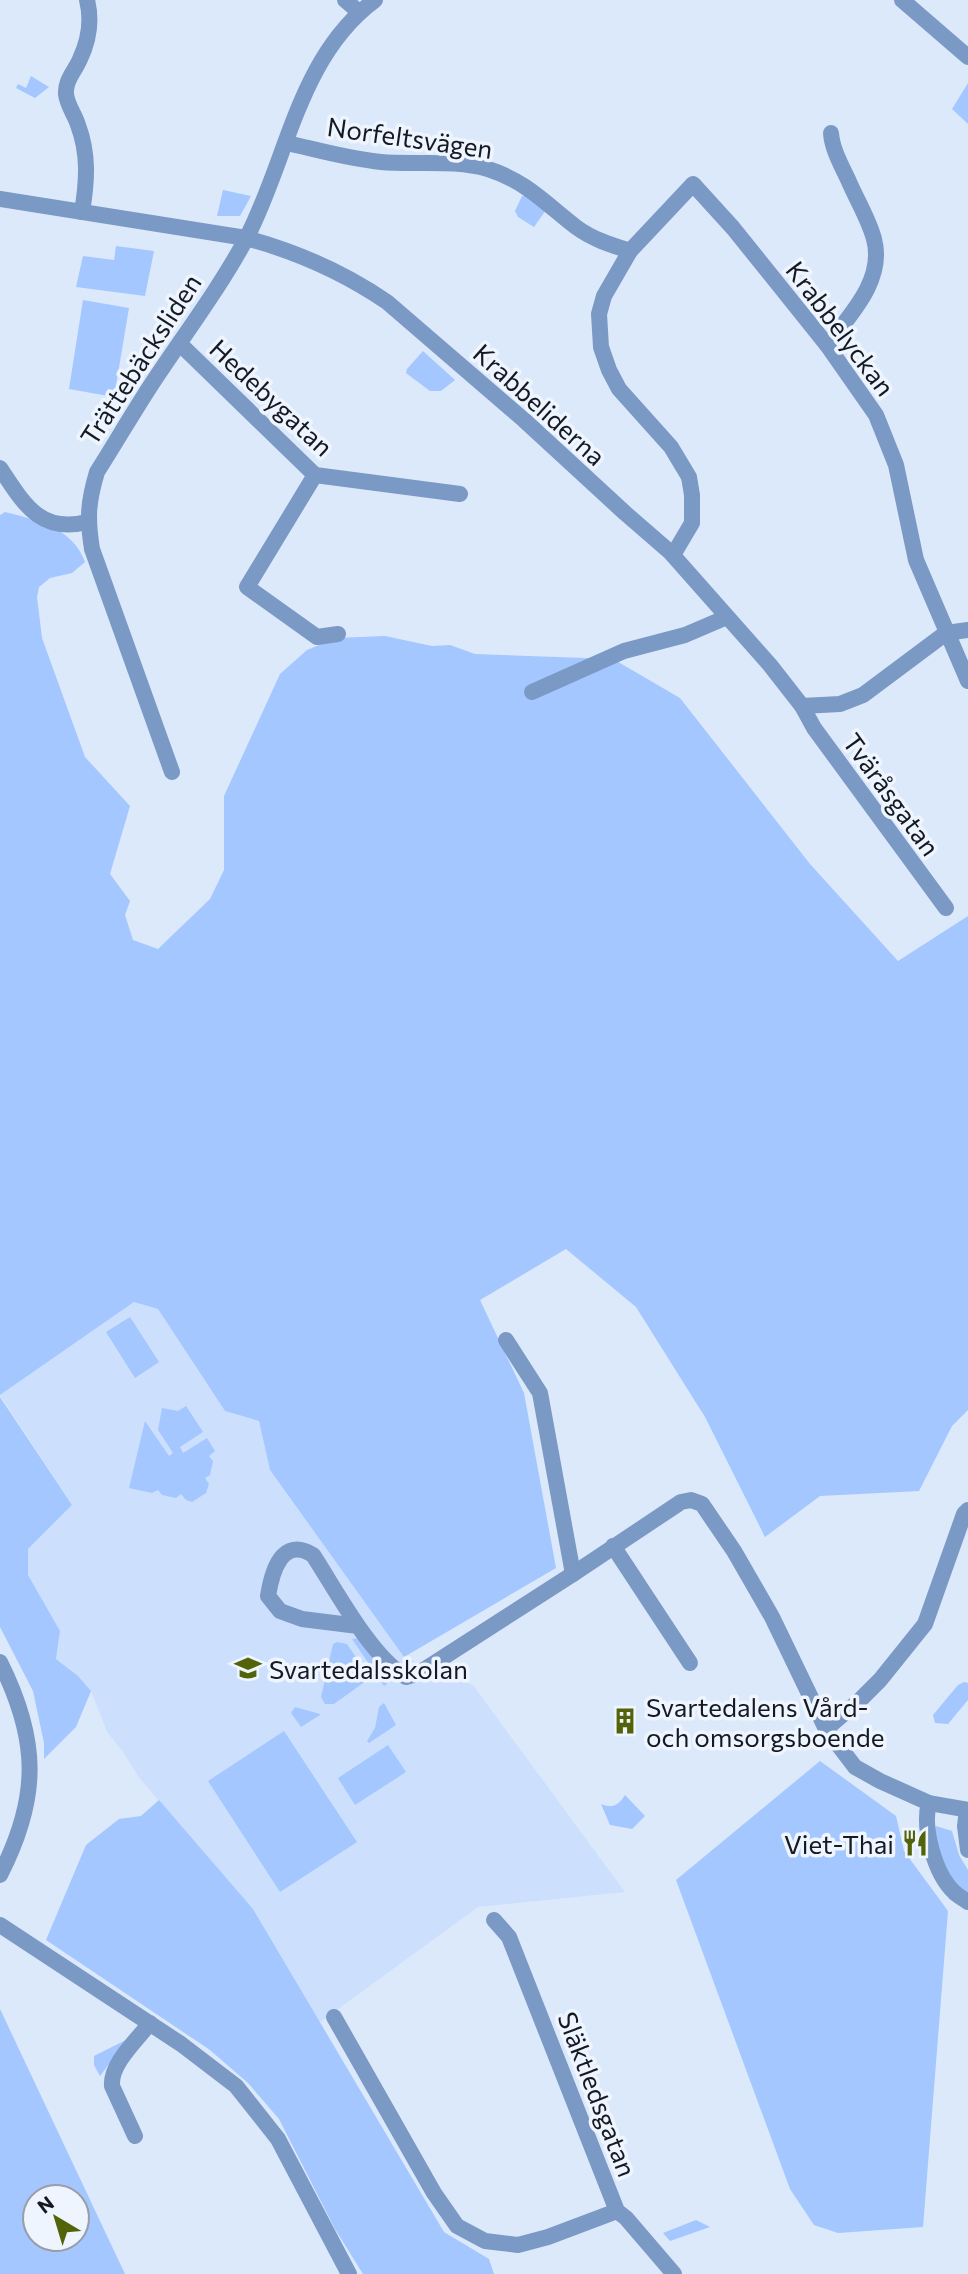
<svg xmlns="http://www.w3.org/2000/svg" width="968" height="2274" font-family="Commissioner,sans-serif">
	<rect width="100%" height="100%" fill="#dce9fb"/>
	<!-- built -->
	<path fill="#cce0fd" d="M134,1302L158,1309L225,1411L259,1421L270,1470L404,1657L473,1685L625,1892L478,1907L319,2023L253,1909L140,1779L123,1752L107,1732L91,1691L78,1676L56,1659L60,1631L28,1575V1549L72,1505L0,1395Z"/>
	<!-- green -->
	<g fill="#a3c7fe" fill-rule="evenodd">
		<path d="M31,76L49,87L35,98L16,88L18,84L26,88Z"/>
		<path d="M968,83V124L952,109Z"/>
		<path d="M223,190L251,196L240,216H217Z"/>
		<path d="M522,196H525L546,210L534,227L518,217L515,211Z"/>
		<path d="M116,246L154,251L145,296L76,287L83,256L114,260Z"/>
		<path d="M83,300L129,308L114,397L69,389Z"/>
		<path d="M423,351L455,380L441,391H430L406,373L407,369Z"/>
		<path d="M5,512C37,520 73,528 85,562L72,573L50,578L39,587L37,597L42,638L85,757L130,806L110,874L130,901L125,915L133,940L158,949L210,899L224,870V796L280,674L307,650L336,638L385,636L432,646L450,645L475,654L613,659L680,698L810,864L898,961L968,916V1410L952,1426L919,1491L820,1496L765,1537L705,1417L636,1307L566,1249L480,1300L524,1393L556,1568L404,1657L270,1470L259,1421L225,1411L158,1309L134,1302L0,1395V515Z"/>
		<path d="M130,1317L159,1362L135,1378L106,1332Z"/>
		<path d="M0,1397L72,1505L28,1549V1575L60,1631L56,1659L78,1676L91,1691L76,1727L44,1759V1743L33,1691L0,1627Z"/>
		<path d="M186,1406L203,1432L180,1447L183,1453L207,1438L215,1451L209,1456L213,1461L210,1475L205,1478L209,1484L206,1493L192,1502L186,1500L181,1494L176,1498L162,1495L158,1490L152,1493L129,1488L145,1421L169,1456L173,1453L158,1430L162,1408L178,1411Z"/>
		<path d="M359,1638L386,1676L387,1684L384,1686L352,1639Z"/>
		<path d="M337,1642L347,1644L370,1678L334,1704H325L321,1697L333,1644Z"/>
		<path d="M964,1682L968,1683V1700L948,1724L935,1723L933,1715L958,1685Z"/>
		<path d="M384,1703L396,1725L369,1743L367,1741L375,1728L379,1707Z"/>
		<path d="M295,1707L320,1714V1715L301,1727L291,1713Z"/>
		<path d="M284,1731L357,1842L280,1892L208,1781Z"/>
		<path d="M388,1745L406,1772L355,1805L338,1778Z"/>
		<path d="M820,1761L896,1816L904,1851L948,1911L923,2227L838,2233L814,2225L790,2189L676,1880Z"/>
		<path d="M625,1795L645,1816L632,1829L610,1825L601,1804C612,1809 619,1805 625,1795Z"/>
		<path d="M159,1800L253,1909L444,2232L489,2259L494,2274H363L335,2229L279,2119L248,2083L210,2050L46,1940L86,1845L119,1819L141,1816Z"/>
		<path d="M936,1826L952,1831L959,1855L968,1870V1897C946,1879 939,1854 934,1828Z"/>
		<path d="M0,2009L125,2274H0ZM35,2197H77V2239H35Z"/>
		<path d="M128,2039L100,2076L94,2065V2056Z"/>
		<path d="M696,2220L710,2227L670,2241L663,2233Z"/>
	</g>
	<g fill="none" stroke-linecap="round" stroke-linejoin="round">
		<!-- minor -->
		<g stroke="#7b99c5" stroke-width="16">
			<path d="M345,0L359,12"/>
			<path d="M902,0L968,57"/>
			<path d="M287,143C318,150 349,159 381,162C416,165 454,159 488,169C526,181 546,204 576,227C592,239 611,245 630,251"/>
			<path d="M0,199L246,238C298,252 343,272 387,302L524,420L625,513L670,552L770,665L802,706L840,704L863,695L946,633L968,630"/>
			<path d="M82,212C87,182 89,154 78,125C75,115 67,105 66,94C65,80 75,71 80,59C89,40 92,20 87,0"/>
			<path d="M180,344L315,475L460,494"/>
			<path d="M827,345C850,315 885,280 874,239C869,220 858,202 850,184C843,168 832,150 831,133"/>
			<path d="M0,468C23,502 39,534 87,522"/>
			<path d="M315,475L247,587L317,637L338,634"/>
			<path d="M673,555L692,523V495L689,477L671,447L619,389L609,370L601,347L599,314L604,296L630,251L693,184L733,228L827,345L876,415L896,465L916,560L968,681"/>
			<path d="M532,692L624,651L685,635L727,617"/>
			<path d="M802,706L814,728L946,908"/>
			<path d="M172,772L92,549C87,518 88,502 97,472C116,442 134,411 153,382C184,335 219,289 246,239C288,159 298,57 375,0"/>
			<path d="M506,1340L540,1393L573,1574"/>
			<path d="M613,1546L690,1663"/>
			<path d="M358,1626L302,1619L280,1611L268,1596C272,1571 282,1536 313,1555C336,1590 371,1657 406,1677L419,1673L573,1574L681,1502L691,1500L702,1504L734,1551L772,1617L826,1729L855,1767L880,1781L929,1803L968,1810"/>
			<path d="M0,1662C39,1740 40,1797 0,1875"/>
			<path d="M826,1729L860,1700L880,1680L925,1624L964,1514L968,1510"/>
			<path d="M929,1803C922,1828 935,1874 954,1892C958,1896 964,1899 968,1902"/>
			<path d="M967,1810L965,1826L968,1850"/>
			<path d="M494,1920L509,1937L617,2211L626,2218L674,2274"/>
			<path d="M0,1925L181,2044L236,2086L278,2139L349,2274"/>
			<path d="M334,2017L434,2193L457,2226L485,2241L518,2245L548,2237L617,2211"/>
			<path d="M135,2136L112,2086C110,2064 137,2040 150,2023"/>
		</g>
	</g>
	<!-- icons -->
	<defs>
		<g id="school-bare" transform="scale(2.1)"><path d="M0-5L7-2L0 1L-7-2ZM-4 1L0 2.5L4 1V4Q0 6-4 4Z" fill="#526309" stroke="#eff5ff" stroke-width="2.5" paint-order="stroke"/></g>
		<g id="building-bare" transform="scale(2.1)"><path d="M-4-6H4V6H1V3H-1V6H-4ZM-2.5-4.3h1.7v1.8h-1.7ZM.8-4.3h1.7v1.8H.8ZM-2.5-1h1.7V.8h-1.7ZM.8-1h1.7V.8H.8Z" fill="#526309" stroke="#eff5ff" stroke-width="2.5" paint-order="stroke"/></g>
		<g id="restaurant-bare" transform="scale(2.1)"><path d="M-5-6h1v4h1v-4h1v4h1v-4h1v5L-1.5 .5V6h-2V.5L-5-1ZM5-6V6H3V1.5H1.5Q1.5-4 5-6Z" fill="#526309" stroke="#eff5ff" stroke-width="2.5" paint-order="stroke"/></g>
	</defs>
	<g fill-rule="evenodd">
		<use href="#school-bare" x="248" y="1668"/>
		<use href="#building-bare" x="625" y="1721"/>
		<use href="#restaurant-bare" x="915" y="1843"/>
	</g>
	<g text-anchor="middle" dominant-baseline="central" stroke-width="7" stroke-linejoin="round" paint-order="stroke">
		<!-- street labels -->
		<g font-size="26" fill="#151a22" stroke="#eff5ff">
			<text transform="translate(410 137) rotate(8)">Norfeltsvägen</text>
			<text transform="translate(841 328) rotate(53)">Krabbelyckan</text>
			<text transform="translate(140 359) rotate(-57)">Trättebäcksliden</text>
			<text transform="translate(272 397) rotate(43)">Hedebygatan</text>
			<text transform="translate(540 404) rotate(42)">Krabbeliderna</text>
			<text transform="translate(892 794) rotate(54)">Tväråsgatan</text>
			<text transform="translate(598 2094) rotate(69)">Släktledsgatan</text>
		</g>
		<!-- poi labels -->
		<g font-size="26" fill="#151a22" stroke="#eff5ff" text-anchor="start">
			<text x="269" y="1668">Svartedalsskolan</text>
			<text x="646" y="1706">Svartedalens Vård-<tspan x="646" dy="30">och omsorgsboende</tspan></text>
			<text x="894" y="1843" text-anchor="end">Viet-Thai</text>
		</g>
	</g>
	<!-- north arrow -->
	<g transform="translate(56 2218) rotate(322)"><circle r="33" fill="#eff5ff" stroke="#989da7" stroke-width="2"/>
	<path d="M0-5L12 26L0 18L-12 26Z" fill="#526309"/>
	<text y="-10" font-size="19" font-weight="bold" text-anchor="middle" fill="#151a22">N</text>
	</g>
</svg>
